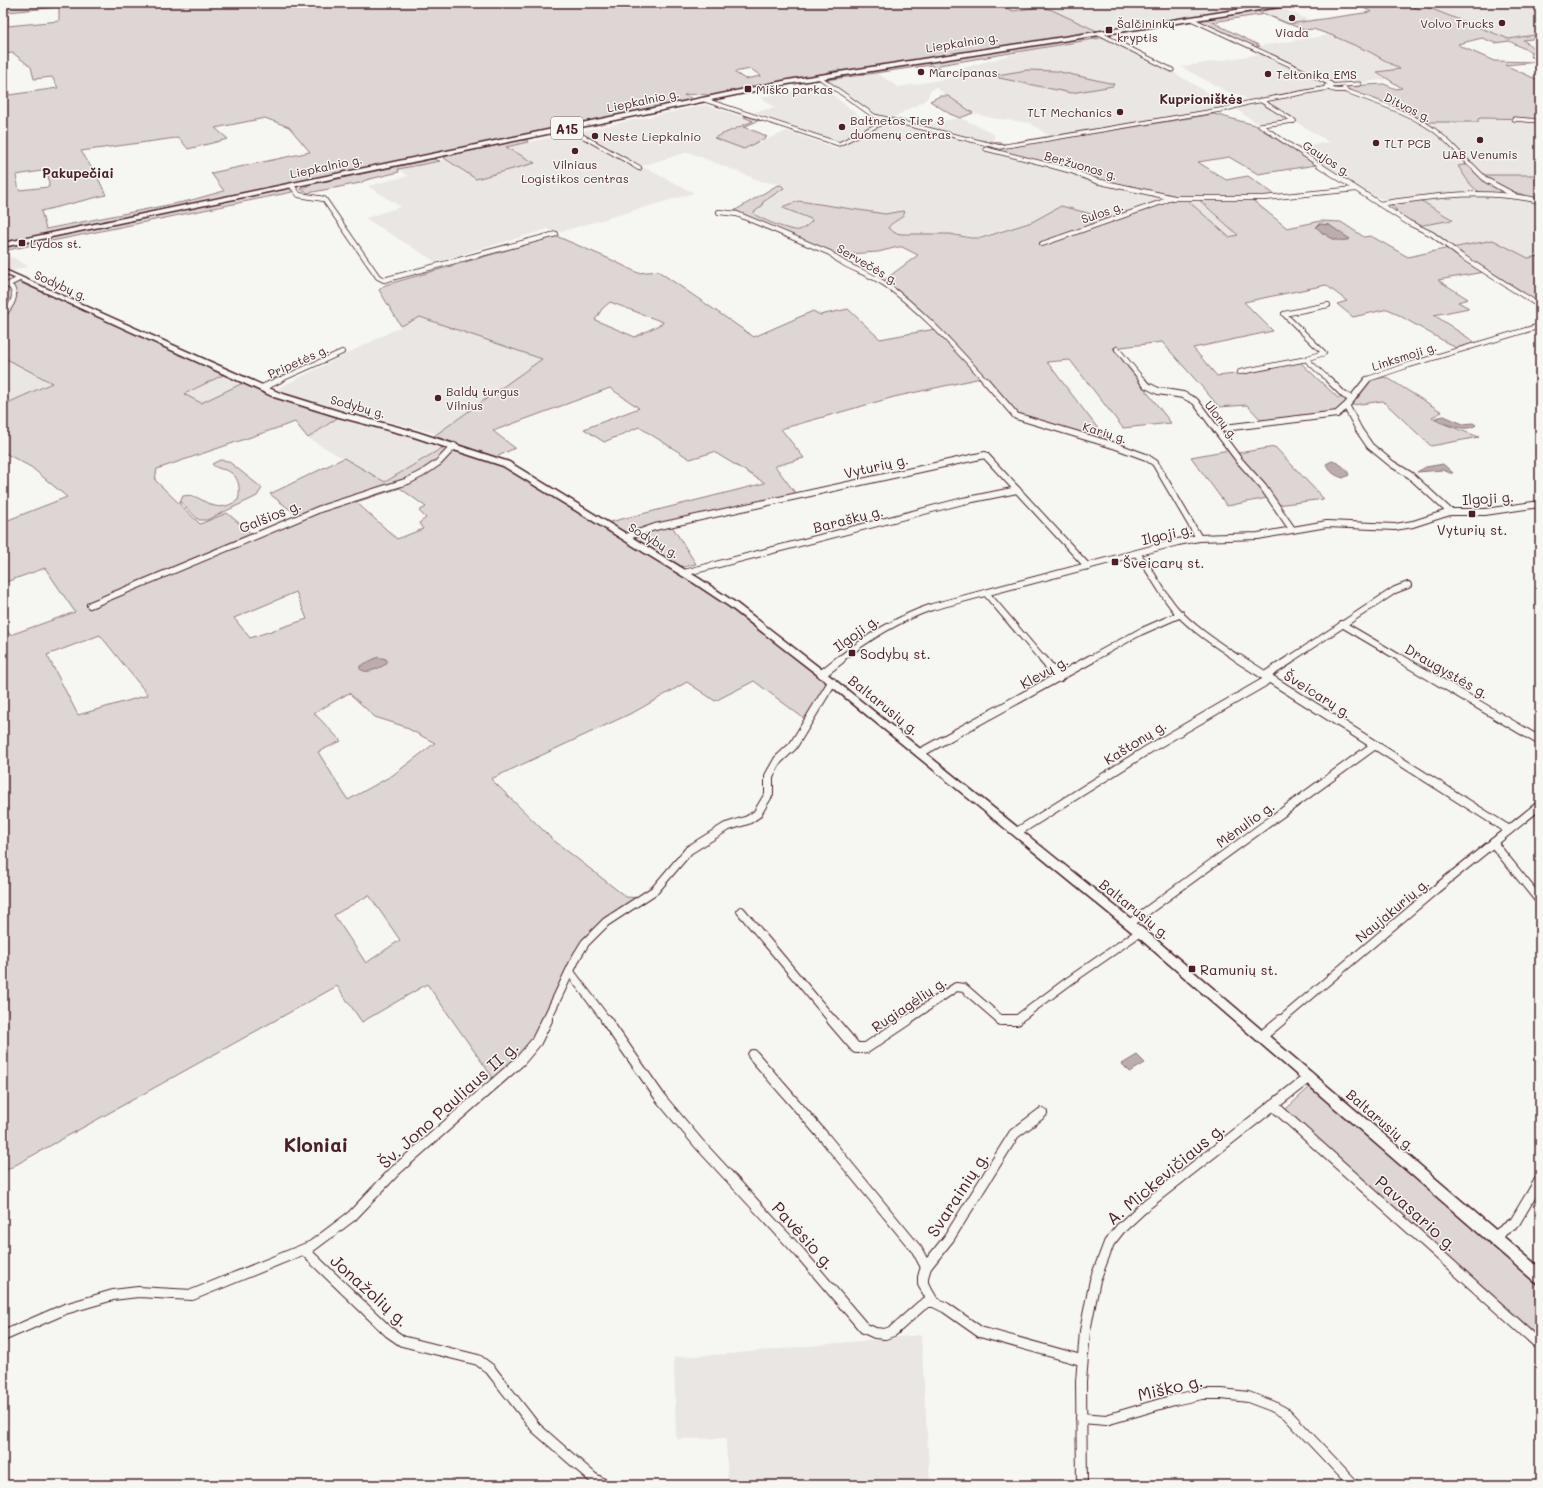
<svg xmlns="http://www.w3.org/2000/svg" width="1543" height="1488" font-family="Mali,sans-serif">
	<rect width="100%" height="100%" fill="#f6f6f2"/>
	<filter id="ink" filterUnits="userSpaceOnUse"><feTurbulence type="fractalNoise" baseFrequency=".025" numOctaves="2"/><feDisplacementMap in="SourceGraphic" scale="8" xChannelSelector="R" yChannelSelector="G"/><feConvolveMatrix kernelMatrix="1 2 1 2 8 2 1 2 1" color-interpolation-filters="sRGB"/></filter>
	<g filter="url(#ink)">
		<!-- built -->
		<g fill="#e9e6e3">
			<path d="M1035,3H1043L1057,8L1075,5L1082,7L1092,5H1096L1109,3H1286L1099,32L1052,10L1040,7Z"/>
			<path d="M1412,3H1460L1467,6L1475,4V3H1540V34L1509,39L1424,6H1420Z"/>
			<path d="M1276,6L1311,21L1288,24L1255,10Z"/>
			<path d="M1331,35L1370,52L1401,69L1378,72L1388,79L1346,85L1332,84L1253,47Z"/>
			<path d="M1106,37L1167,69L1231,106L1051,137L1030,123L992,118L973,113L935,87L930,91L928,97L924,101L890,119L876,115L826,80L877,73L898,87L952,78L945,73L1022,52V50Z"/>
			<path d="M1261,54L1324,83L1326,84L1325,87L1251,101L1238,94L1228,92L1181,67Z"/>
			<path d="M821,86L861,117L864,116L881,122L840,142L753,112L775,108L761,97Z"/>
			<path d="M1329,90L1342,91L1399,112L1427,127L1443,140L1468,164L1458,166L1475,190L1389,201L1366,193L1295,147L1329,142L1262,101Z"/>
			<path d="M1259,101L1291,120L1259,124L1234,108Z"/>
			<path d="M705,105L754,120L715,138L744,149L787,131L836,148L884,123L902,128L960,118L989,131L994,135V139L984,147L1173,199L1168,202L1114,221L1061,206L1032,222L975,238L957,234L908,235L895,233L888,228L890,225L894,223L901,211L894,213L885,214L799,201L784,206L783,208L811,219L812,221L800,230H793L758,217L753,212L762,206V202L781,185L761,181L688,152L641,166L694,193L556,233L548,229L436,262L365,218L401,207L368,186L408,176L398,169L445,160L476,179L534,163L506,147Z"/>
			<path d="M1481,118L1540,119V175H1482L1445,138L1423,122H1478V119Z"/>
			<path d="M1512,195L1540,202V256L1528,259L1493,240L1452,248L1417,226L1452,220L1420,200L1434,198Z"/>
			<path d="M1197,198L1238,236L1229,237L1186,199Z"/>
			<path d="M12,257L28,266L9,272L3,269V260Z"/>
			<path d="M420,317L543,359L438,434L295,397L277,389Z"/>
			<path d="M3,357L52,383L3,405Z"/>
			<path d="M225,374L243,383L201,404L183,395Z"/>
			<path d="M340,416L447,445L385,482L308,438Z"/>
			<path d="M921,1335L930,1485H728L726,1438L676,1439L674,1357L728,1354Z"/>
		</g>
		<!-- green -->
		<g fill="#ddd6d5" stroke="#947a80" fill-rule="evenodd">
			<path d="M3,3H969L980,7L1004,3L1002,6L1013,11L1040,7L1052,10L1099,32L844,72L839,70L828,72V74L714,96C705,94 692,94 684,95L691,98L692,101L3,243V84L7,83L9,95L58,88L52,77L34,79L31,67L13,53L3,54ZM59,7V21L8,26V12ZM751,69L761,76L745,79L734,72ZM265,118L289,127L310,152L211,173L224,191L188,201L46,229L41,211L106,195L98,178L81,151L176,138L180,139L188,149L228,139L215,128ZM48,170L49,187L19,190L16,175Z"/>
			<path d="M1369,3H1412L1420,6H1424L1509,39L1540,34V38L1523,40L1540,52L1537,55L1509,41L1495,43L1482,38L1458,44L1460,46L1494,61L1538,62L1505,65L1540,81V119L1481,118L1478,119V122H1423L1347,89L1348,86L1384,84L1396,89L1402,88L1377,72L1400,69L1370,52L1331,35L1313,29L1304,30L1265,14L1212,22L1260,46L1253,47L1195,19L1255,10L1288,24L1371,12L1370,11L1359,6Z"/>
			<path d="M1097,34L1106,37L939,65L938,66L943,70L942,72L931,65L826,80L824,78Z"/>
			<path d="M1027,70L1056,71L1114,84L1113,86L1071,93L999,78L997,75Z"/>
			<path d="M940,96H948L973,113L960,118L950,114L930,101Z"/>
			<path d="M1214,114L1255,125L1316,165L1258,174L1229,157L1198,162L1226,180L1248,176L1277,196L1182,197L1103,181L1079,172L983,147L991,141L1014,146Z"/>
			<path d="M748,116L760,120L743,127L760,133L767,137L744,149L714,138L753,121L744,117Z"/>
			<path d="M521,140H527L528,142L506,147L535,163L476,179L444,158L447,156Z"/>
			<path d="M433,159L440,161L398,169L399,172L366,180L360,183L308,193L300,189L313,184Z"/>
			<path d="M1468,164L1499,189L1500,192C1476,200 1469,182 1458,166Z"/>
			<path d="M1482,175H1540V200L1505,189Z"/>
			<path d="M781,185L784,188L763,202L762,206L753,213C757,218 792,232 799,230C804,229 809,224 812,221L811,219L783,208L784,206L799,201L885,214L903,211L905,212C902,220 892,221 888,228L895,233L902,234H950L971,238H981L1032,222L1061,206L1114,220L1168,202L1173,199H1186L1229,237L1238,235L1197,198H1250L1287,228L1321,221L1341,222L1364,237L1371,236L1408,257L1449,248L1484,272L1438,280L1468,299L1458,302L1469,308L1434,315L1476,343L1456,348L1388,309L1353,317L1337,304L1347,301L1326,285L1244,302L1273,331L1193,348L1217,376L1245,373L1300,362L1338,398L1360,395L1371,380L1386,377L1442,412L1432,417L1439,422L1479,437L1431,446L1383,401L1345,406L1348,413L1263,422L1247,405L1219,407L1202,387L1162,342L1113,348L1171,423L1123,428L1070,360L1047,362L1106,439L1026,418L1017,414L937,326L905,297L883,281L918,255L902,247H898L878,252L835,255L734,211L776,186ZM1319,224L1329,225L1349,239L1335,240L1321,232Z"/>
			<path d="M290,188L292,192L3,251V247H5Z"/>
			<path d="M1420,200L1453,220L1417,226L1392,211L1397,210L1389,204Z"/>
			<path d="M556,236L612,260L638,273L658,271L754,337L813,311L820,315L848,309L880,339L935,329L981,378L894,397L781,429L804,458L775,466L796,494L670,523L696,564L683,567L606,523L765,483L714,452L690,459L639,427L604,442L584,429L639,408L610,388L493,431L515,448L496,457L434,436L542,359L420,317L401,326L379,290L385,285ZM610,302L663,322V323L635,337L595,320L602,309Z"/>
			<path d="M1493,240L1528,258L1540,256V304L1452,248Z"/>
			<path d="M19,282L225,374L184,394L201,403L243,383L340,416L308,438L295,422L157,469L155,480L200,524L227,513L252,534L298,516L270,494L344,458L385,482L447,445L497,463L515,472L688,578L743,617L828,684L806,720L754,681L715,701L687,682L636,711L491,779L552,839L626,897L640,898L599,924L589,933L580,946L540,1028L521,1056L493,1078L427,984L362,1022L337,986L3,1172V624L10,635L75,612L45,568L3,583V522L67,497L31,467L3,452V405L52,383L3,357V290ZM400,488L426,507L419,511L426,518L419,523L423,529L397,539L356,502ZM296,592L307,619L250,638L234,618ZM100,635L148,695L78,715L47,655ZM349,693L375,717L403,726L435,743L393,775L348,800L318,752L341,741L314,713ZM369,895L400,940L366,963L334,915Z"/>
			<path d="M1275,447L1324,499L1277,505L1272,497L1227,506L1191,457L1229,450L1232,454Z"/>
			<path d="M220,460L228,461L262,488L257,496L251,499L207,520H199L180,502L183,496C203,491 211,519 238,500C241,488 239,475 226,470C221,469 215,468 212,464Z"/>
			<path d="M1312,1085L1540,1284V1340L1285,1110Z"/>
		</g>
		<!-- water -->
		<g fill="#bbadae" stroke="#8e747a">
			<path d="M1319,224L1329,225L1350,239C1337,244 1325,235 1316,227Z"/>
			<path d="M1444,416L1463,424L1473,423L1476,425C1466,433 1444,424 1435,418Z"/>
			<path d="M1332,461C1339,463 1347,468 1349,475L1343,478C1334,475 1330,472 1326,464Z"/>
			<path d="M1443,464L1453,473H1450L1443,470L1417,472L1426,467Z"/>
			<path d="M378,657L386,659L387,661L386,664C379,668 367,675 360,669V666Z"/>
			<path d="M1137,1055L1145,1063L1130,1072L1122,1064Z"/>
		</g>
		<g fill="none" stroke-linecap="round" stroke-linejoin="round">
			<!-- street-far4 casing -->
			<g stroke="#4a1f2b" stroke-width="5">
				<g id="street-far4">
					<path d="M1409,3L1421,7"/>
					<path d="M1191,19L1331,84"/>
					<path d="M1099,33L1172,70"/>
					<path d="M1533,55L1540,53"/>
					<path d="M819,77L874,116L1000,147L1226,109L1247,103L1328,88"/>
					<path d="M1344,87V90C1337,91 1331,91 1326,86L1359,84"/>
					<path d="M1344,90C1373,101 1409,112 1434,130C1448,140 1460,155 1472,166"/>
					<path d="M705,100L839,144L888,120"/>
					<path d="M1260,100L1294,121"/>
					<path d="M1514,119L1540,121"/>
					<path d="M1294,121L1260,125L1321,166"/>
					<path d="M568,128L636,166"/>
					<path d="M986,149L1054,166"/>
				</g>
			</g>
			<!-- street-far3 casing -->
			<g stroke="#4a1f2b" stroke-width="6">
				<g id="street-far3">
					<path d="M634,165L639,168"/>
					<path d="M1050,165L1072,171L1096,181L1174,198H1264L1356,189"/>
					<path d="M1319,165L1409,223L1432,234L1461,256L1540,306"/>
					<path d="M1471,165L1486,180L1514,195"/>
					<path d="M292,186L299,195L324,199L378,277L384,280L556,234"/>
					<path d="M1379,204C1434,196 1485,188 1540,201"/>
					<path d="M719,212L737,214L830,253C845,268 868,272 885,284C924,312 954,347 986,381"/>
					<path d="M1042,244L1162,202L1169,198"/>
					<path d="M3,287L19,279"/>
					<path d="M1328,305L1284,314L1324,353L1308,358V361L1330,381"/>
					<path d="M3,316C9,308 18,298 12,288L8,285"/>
					<path d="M1117,349L1143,381"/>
					<path d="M1240,372L1307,359"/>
					<path d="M277,381L342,352"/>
					<path d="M1366,381L1368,379L1409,365L1540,326"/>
				</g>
			</g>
			<!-- street-far2 casing -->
			<g stroke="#4a1f2b" stroke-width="8">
				<g id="street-far2">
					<path d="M985,380L1016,416L1116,446L1146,457L1155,463L1199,538"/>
					<path d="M1142,380L1146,385L1158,391L1183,395L1195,401L1239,460L1263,487L1292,529"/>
					<path d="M1329,380L1344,395L1352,399"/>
					<path d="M262,388L279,380"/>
					<path d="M1347,407L1359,430L1370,446L1392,464L1410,475L1450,512"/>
					<path d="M1216,429L1337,414L1347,405L1367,380"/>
					<path d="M626,537L655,527L985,455L1088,567"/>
					<path d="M1137,554C1152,571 1161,593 1176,610C1194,630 1218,645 1240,660"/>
					<path d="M684,573L963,501L1017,490"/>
					<path d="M986,593L1043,660"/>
					<path d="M90,605L320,509L408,481L423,473L439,462L454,446"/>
					<path d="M1342,624L1403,660"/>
					<path d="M839,660C868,637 897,619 932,607L1178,542L1199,538L1258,536L1327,524L1395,527L1413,524L1450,512H1485L1540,504"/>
					<path d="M1089,660L1140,632L1181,614"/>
					<path d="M1289,660L1395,590L1408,585"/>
				</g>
			</g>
			<!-- street-far1 casing -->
			<g stroke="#4a1f2b" stroke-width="10">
				<g id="street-far1">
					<path d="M1043,659L1059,678"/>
					<path d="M1239,659L1509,830"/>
					<path d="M1401,659L1540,741"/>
					<path d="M822,674L841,659"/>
					<path d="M1265,676L1291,659"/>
					<path d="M920,753L1091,659"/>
					<path d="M1017,832L1149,749L1263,683L1269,678"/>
					<path d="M1493,843L1540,901"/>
					<path d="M741,911L833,1021"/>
					<path d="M1129,924L1375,745"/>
					<path d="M570,972L607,1021"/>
					<path d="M546,1021L577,956L585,943L606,922L655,890L689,850L726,827L748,820L757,814L769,794V776L778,760L793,746L832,682"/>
					<path d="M906,1021L956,987L964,988L1002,1021"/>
					<path d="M1015,1021L1069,981L1140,932"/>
					<path d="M1280,1021L1436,889L1540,805"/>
				</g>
			</g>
			<!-- street casing -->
			<g stroke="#4a1f2b" stroke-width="12">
				<g id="street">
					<path d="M606,1020L662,1100L700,1145L800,1253L864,1328L875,1333L885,1334L893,1331L921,1306L927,1302H934L946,1308L980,1332L1081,1360"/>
					<path d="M832,1020L856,1048H866L908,1020"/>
					<path d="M1001,1020H1017"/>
					<path d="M1262,1036L1281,1020"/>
					<path d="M753,1055L825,1138L917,1250L926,1267"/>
					<path d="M1273,1105L1540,1345"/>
					<path d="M1494,1237L1515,1222L1540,1180"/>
					<path d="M304,1250L389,1332L402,1341L478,1360L490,1369L536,1428L593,1478L605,1485"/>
					<path d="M933,1301L923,1284V1277L926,1267L949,1238L1014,1134L1042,1113"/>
					<path d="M3,1336L65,1309L113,1295L138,1292L192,1295L312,1246L352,1216L395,1171L520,1061L536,1042L547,1020"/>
					<path d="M1081,1418L1106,1420L1174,1400L1202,1394H1222L1248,1397L1272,1406L1287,1414L1354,1485"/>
					<path d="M1082,1485L1081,1382L1085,1331L1095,1280L1109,1243L1120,1229L1147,1204L1309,1077"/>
				</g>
			</g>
			<!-- secondary casing -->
			<g stroke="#4a1f2b" stroke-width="3">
				<path id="secondary" d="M3,269L280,393L345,413L417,432L509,462L700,579L736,603L825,672L1146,931L1540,1268V1284L1535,1282L1138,937L819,676L730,607L694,583L503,466L411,436L339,417L274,397L3,273Z"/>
			</g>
			<!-- highway casing -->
			<g stroke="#4a1f2b" stroke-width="3">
				<path id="highway" d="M1281,3H1295L1292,5L788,84L3,247V243L788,80Z"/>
			</g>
			<!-- street-far4 -->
			<use href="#street-far4" stroke="#f6f6f2" stroke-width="3.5"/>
			<!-- street-far3 -->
			<use href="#street-far3" stroke="#f6f6f2" stroke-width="4.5"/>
			<!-- street-far2 -->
			<use href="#street-far2" stroke="#f6f6f2" stroke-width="6"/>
			<!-- street-far1 -->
			<use href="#street-far1" stroke="#f6f6f2" stroke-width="8"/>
			<!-- street -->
			<use href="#street" stroke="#f6f6f2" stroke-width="10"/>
			<!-- secondary -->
			<use href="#secondary" fill="#f6f6f2" fill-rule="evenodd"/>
			<!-- highway -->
			<use href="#highway" fill="#f6f6f2" fill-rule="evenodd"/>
		</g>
	</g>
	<!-- markers -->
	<g fill="#4a1f2b" stroke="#f6f6f2" stroke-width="1.5">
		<circle cx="1292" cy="18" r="4"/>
		<circle cx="1502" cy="23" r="4"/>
		<rect x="1105" y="26" width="8" height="8" rx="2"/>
		<circle cx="921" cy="72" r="4"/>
		<circle cx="1268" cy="74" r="4"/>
		<rect x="744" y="85" width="8" height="8" rx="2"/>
		<circle cx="1120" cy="112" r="4"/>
		<circle cx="842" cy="127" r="4"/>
		<circle cx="595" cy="136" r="4"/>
		<circle cx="1480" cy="140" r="4"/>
		<circle cx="1376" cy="143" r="4"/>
		<circle cx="575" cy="151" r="4"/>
		<rect x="18" y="239" width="8" height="8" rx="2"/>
		<circle cx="438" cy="398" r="4"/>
		<rect x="1468" y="510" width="8" height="8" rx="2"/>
		<rect x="1111" y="558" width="8" height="8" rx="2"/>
		<rect x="848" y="649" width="8" height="8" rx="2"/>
		<rect x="1188" y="965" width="8" height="8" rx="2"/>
	</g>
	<g text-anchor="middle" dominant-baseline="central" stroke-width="3" stroke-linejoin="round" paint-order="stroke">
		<!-- far-poi labels -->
		<g font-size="12" fill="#4a1f2b" stroke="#f6f6f2" text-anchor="start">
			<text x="1117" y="23">Šalčininkų<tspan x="1117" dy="14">kryptis</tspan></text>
			<text x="1494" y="23" text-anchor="end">Volvo Trucks</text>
			<text x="1292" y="32" text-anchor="middle">Viada</text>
			<text x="929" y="72">Marcipanas</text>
			<text x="1276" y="74">Teltonika EMS</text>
			<text x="756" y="89">Miško parkas</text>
			<text x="1112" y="112" text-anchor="end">TLT Mechanics</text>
			<text x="850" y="120">Baltnetos Tier 3<tspan x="850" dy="14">duomenų centras</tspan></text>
			<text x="603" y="136">Neste Liepkalnio</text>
			<text x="1384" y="143">TLT PCB</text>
			<text x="1480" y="154" text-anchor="middle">UAB Venumis</text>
			<text x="575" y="164" text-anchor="middle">Vilniaus<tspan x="575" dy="14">Logistikos centras</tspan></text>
			<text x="30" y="243">Lydos st.</text>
			<text x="446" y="391">Baldų turgus<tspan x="446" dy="14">Vilnius</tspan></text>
		</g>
		<!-- far-street labels -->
		<g font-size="12" fill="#4a1f2b" stroke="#f6f6f2">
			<text transform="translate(962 42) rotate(-9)">Liepkalnio g.</text>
			<text transform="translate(643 100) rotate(-12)">Liepkalnio g.</text>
			<text transform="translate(1408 107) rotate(26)">Ditvos g.</text>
			<text transform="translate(1327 158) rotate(33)">Gaujos g.</text>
			<text transform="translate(1081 165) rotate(16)">Beržuonos g.</text>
			<text transform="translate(326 166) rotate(-12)">Liepkalnio g.</text>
			<text transform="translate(1102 212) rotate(-19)">Sulos g.</text>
			<text transform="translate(868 264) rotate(30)">Servečės g.</text>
			<text transform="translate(61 285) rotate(24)">Sodybų g.</text>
			<text transform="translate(1404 356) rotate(-18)">Linksmoji g.</text>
			<text transform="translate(298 361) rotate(-24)">Pripetės g.</text>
			<text transform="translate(358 406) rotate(15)">Sodybų g.</text>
			<text transform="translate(1222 420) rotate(52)">Ulonų g.</text>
			<text transform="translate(1105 432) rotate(17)">Karių g.</text>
			<text transform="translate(654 540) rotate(31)">Sodybų g.</text>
		</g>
		<!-- far-quarter labels -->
		<g font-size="13" font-weight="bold" fill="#4a1f2b" stroke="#f6f6f2">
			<text x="1201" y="98">Kuprioniškės</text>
			<text x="78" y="172">Pakupečiai</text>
		</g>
		<!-- shield labels -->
		<rect fill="#f6f6f2" stroke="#7e6067" stroke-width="1" x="551" y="117" width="32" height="22" rx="3"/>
		<g font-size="13" font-weight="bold" fill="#4a1f2b">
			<text x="567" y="128">A15</text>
		</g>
		<!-- street labels -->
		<g font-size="14" fill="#4a1f2b" stroke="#f6f6f2">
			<text transform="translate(876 466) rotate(-13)">Vyturių g.</text>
			<text transform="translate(1488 498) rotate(-4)">Ilgoji g.</text>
			<text transform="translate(270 516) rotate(-22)">Galšios g.</text>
			<text transform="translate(848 519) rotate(-14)">Baraškų g.</text>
			<text transform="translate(1167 534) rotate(-13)">Ilgoji g.</text>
			<text transform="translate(856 633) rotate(-36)">Ilgoji g.</text>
			<text transform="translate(1447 671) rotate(30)">Draugystės g.</text>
			<text transform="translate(1044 672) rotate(-29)">Klevų g.</text>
			<text transform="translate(1318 694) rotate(32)">Šveicarų g.</text>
			<text transform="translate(884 705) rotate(39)">Baltarusių g.</text>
			<text transform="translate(1135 742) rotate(-32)">Kaštonų g.</text>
			<text transform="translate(1245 824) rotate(-36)">Mėnulio g.</text>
			<text transform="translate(1135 909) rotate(39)">Baltarusių g.</text>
			<text transform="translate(1392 910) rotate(-40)">Naujakurių g.</text>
			<text transform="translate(909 1004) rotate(-34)">Rugiagėlių g.</text>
			<text transform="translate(1381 1120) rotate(41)">Baltarusių g.</text>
		</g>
		<!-- poi labels -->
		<g font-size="14" fill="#4a1f2b" stroke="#f6f6f2" text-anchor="start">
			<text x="1472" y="529" text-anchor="middle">Vyturių st.</text>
			<text x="1123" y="562">Šveicarų st.</text>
			<text x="860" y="653">Sodybų st.</text>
			<text x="1200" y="969">Ramunių st.</text>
		</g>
		<!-- near-street labels -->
		<g font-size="17" fill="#4a1f2b" stroke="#f6f6f2">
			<text transform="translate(448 1104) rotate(-42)">Šv. Jono Pauliaus II g.</text>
			<text transform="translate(1165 1173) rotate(-40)">A. Mickevičiaus g.</text>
			<text transform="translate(957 1194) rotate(-57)">Svarainių g.</text>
			<text transform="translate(1417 1213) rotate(42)">Pavasario g.</text>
			<text transform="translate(804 1235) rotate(48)">Pavėsio g.</text>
			<text transform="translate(370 1290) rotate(42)">Jonažolių g.</text>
			<text transform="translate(1170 1387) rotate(-13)">Miško g.</text>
		</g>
		<!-- near-quarter labels -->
		<g font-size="19" font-weight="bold" fill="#4a1f2b" stroke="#f6f6f2">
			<text x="316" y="1144">Kloniai</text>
		</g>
	</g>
	<!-- margin -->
	<rect width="1543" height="1488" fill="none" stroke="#f6f6f2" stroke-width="16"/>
	<rect x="8" y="8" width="1527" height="1472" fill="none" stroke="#4a1f2b" stroke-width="1.5" filter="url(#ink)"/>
</svg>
